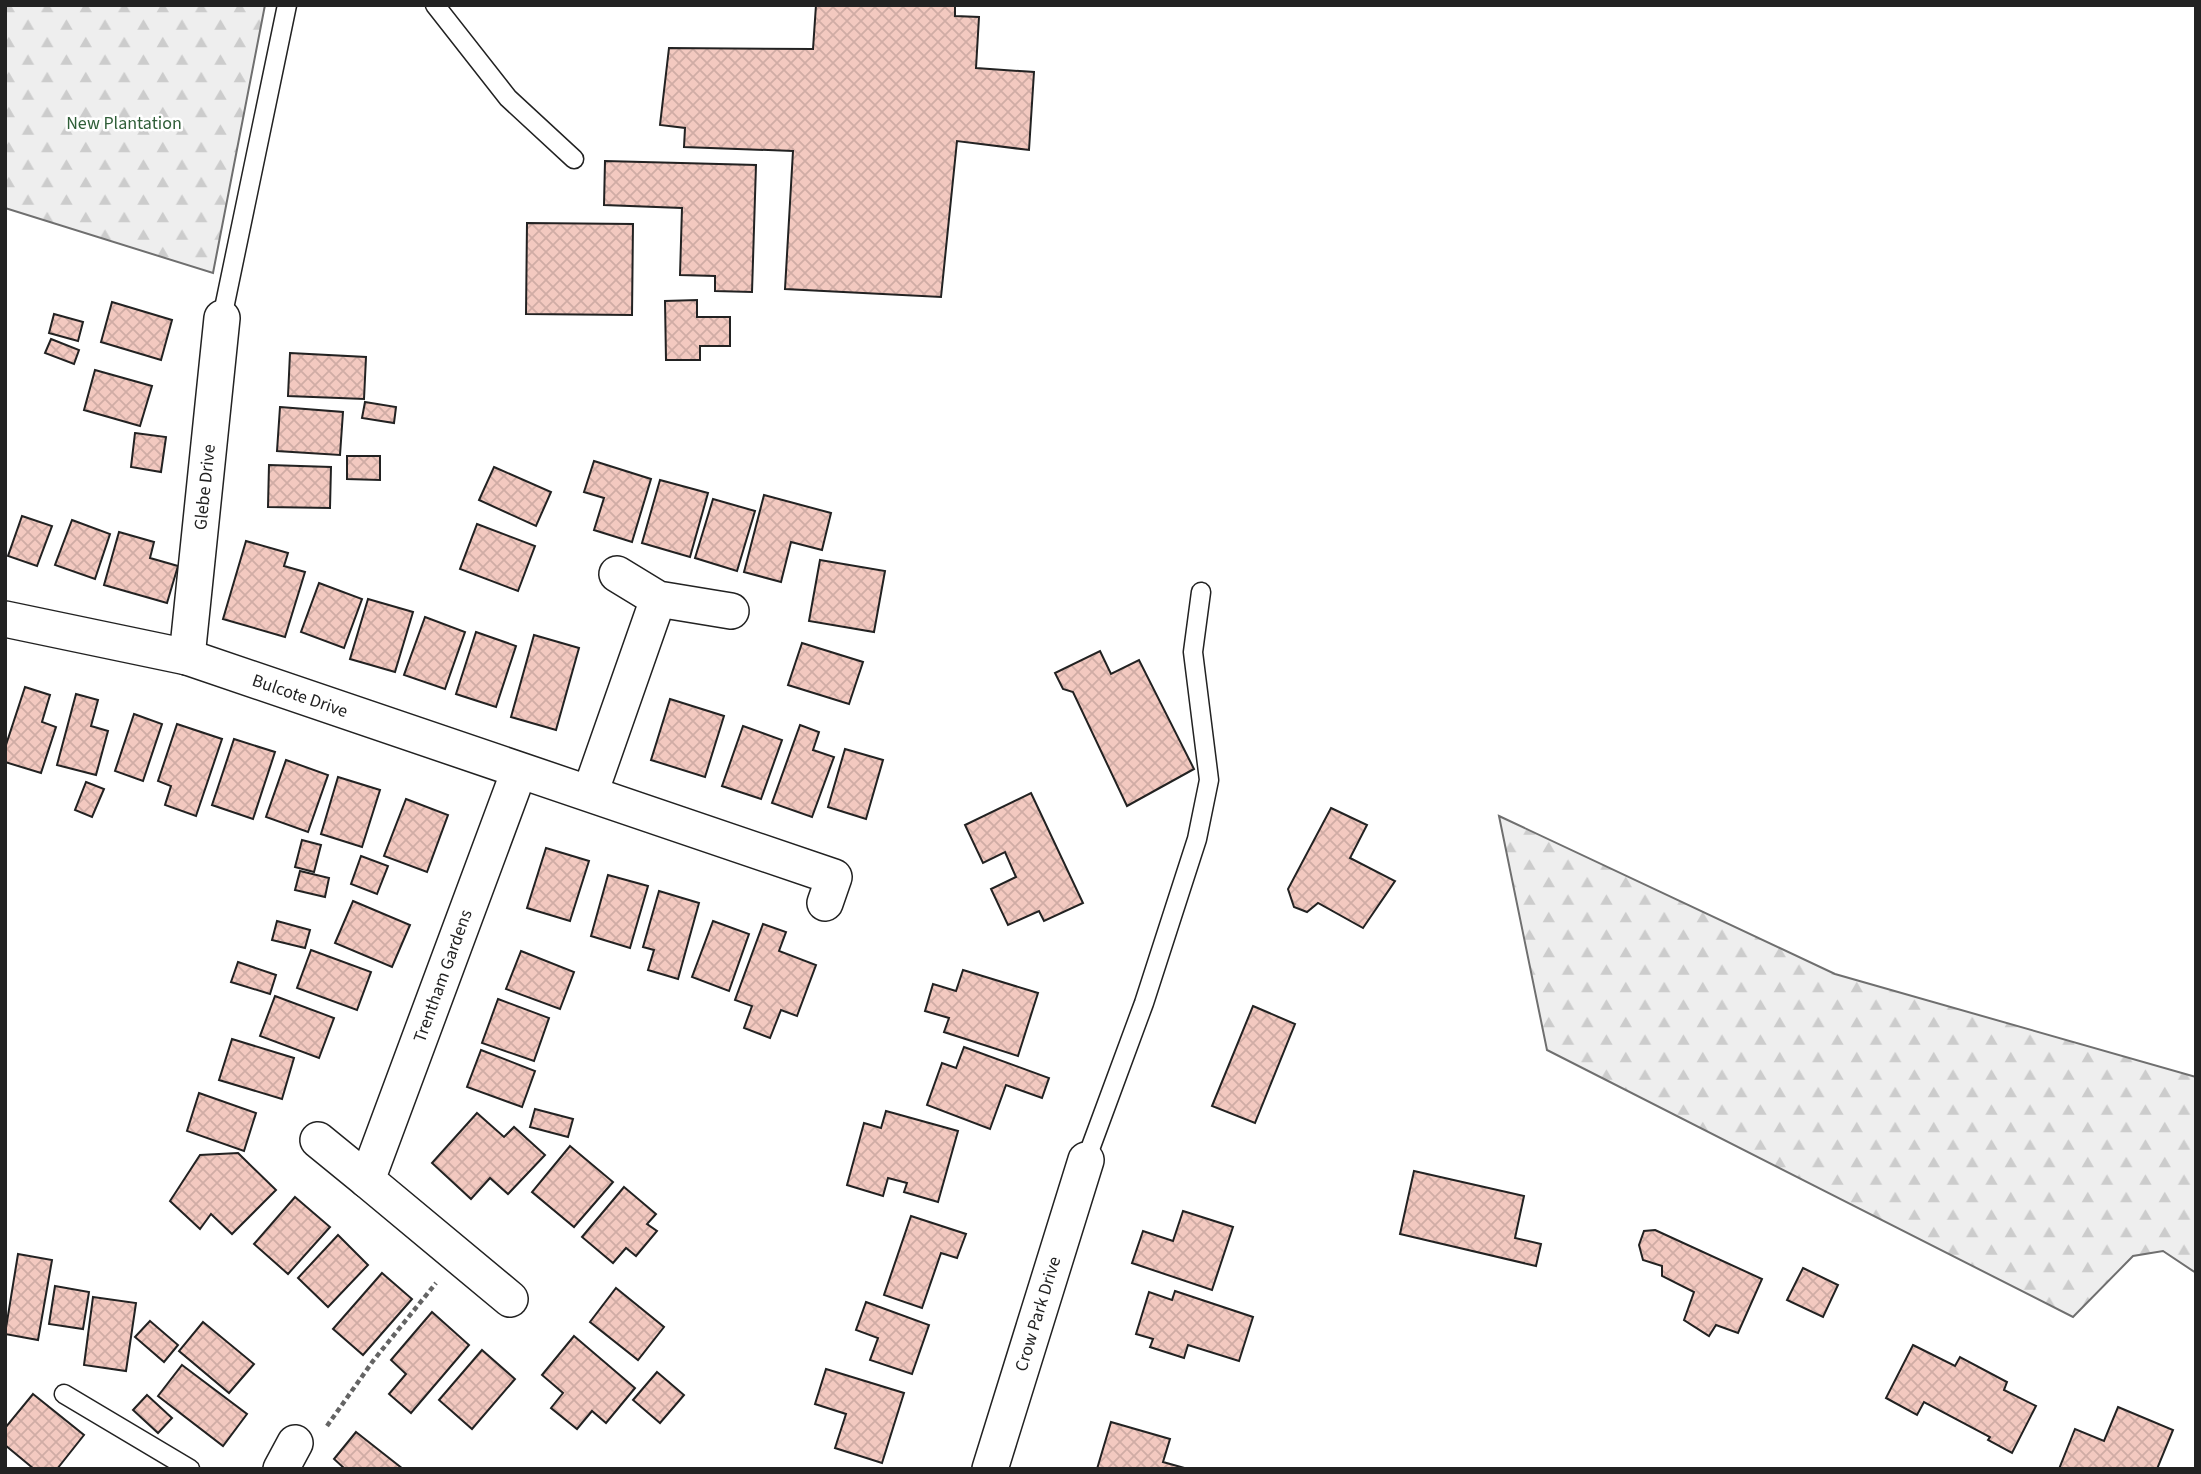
<svg xmlns="http://www.w3.org/2000/svg" width="2201" height="1474" font-family="'Source Sans 3',sans-serif">
	<defs>
		<pattern id="forest-firs" width="22" height="20" patternUnits="userSpaceOnUse" patternTransform="scale(1.75)"><rect width="22" height="20" fill="#eee"/><path d="M5 1l3.5 6h-7zM16 11l3.5 6h-7z" fill="#ccc"/></pattern>
		<pattern id="building-cross-hatch" width="8" height="8" patternUnits="userSpaceOnUse" patternTransform="scale(1.75)"><rect width="8" height="8" fill="#f3c9c0"/><path d="M0 0l8 8M0 8l8-8" fill="none" stroke="#d0aca5"/></pattern>
	</defs>
	<rect width="100%" height="100%" fill="#fff"/>
	<!-- forest -->
	<g fill="url(#forest-firs)" stroke="#6f6f6f" stroke-width="2">
		<path d="M5,5H265L213,273L5,208Z"/>
		<path d="M1499,816L1835,974L2196,1077V1273L2163,1251L2133,1256L2073,1317L1547,1050Z"/>
	</g>
	<!-- building -->
	<g fill="url(#building-cross-hatch)" stroke="#222" stroke-width="2">
		<path d="M816,5H955V16L979,17L976,68L1034,72L1029,150L957,141L941,297L785,289L793,151L684,147L685,128L660,125L669,48L813,49Z"/>
		<path d="M605,161L756,165L752,292L715,291V276L680,275L682,208L604,205Z"/>
		<path d="M527,223L633,224L632,315L526,314Z"/>
		<path d="M697,300V317H730V346H700V360H666L665,301Z"/>
		<path d="M112,302L172,320L161,360L101,342Z"/>
		<path d="M54,314L83,322L78,341L49,333Z"/>
		<path d="M51,339L79,350L74,364L45,353Z"/>
		<path d="M290,353L366,357L364,399L288,396Z"/>
		<path d="M95,370L152,386L140,426L84,410Z"/>
		<path d="M365,402L396,407L394,423L362,418Z"/>
		<path d="M280,407L343,412L340,455L277,451Z"/>
		<path d="M135,433L166,437L161,472L131,467Z"/>
		<path d="M347,456H380V480L347,479Z"/>
		<path d="M594,461L651,479L632,542L594,530L604,498L584,492Z"/>
		<path d="M269,465L331,467L330,508L268,507Z"/>
		<path d="M494,467L551,492L536,526L479,500Z"/>
		<path d="M660,480L708,493L690,557L642,543Z"/>
		<path d="M764,495L831,513L822,550L791,542L781,582L744,572Z"/>
		<path d="M713,499L755,511L737,571L695,558Z"/>
		<path d="M22,516L52,526L37,566L8,556Z"/>
		<path d="M72,520L110,534L95,579L55,565Z"/>
		<path d="M477,524L535,546L518,591L460,569Z"/>
		<path d="M119,532L154,542L150,558L178,566L167,603L104,585Z"/>
		<path d="M246,541L288,553L284,566L305,572L285,637L223,619Z"/>
		<path d="M820,560L885,571L874,632L809,621Z"/>
		<path d="M319,583L362,599L344,648L301,632Z"/>
		<path d="M368,599L413,612L395,672L350,659Z"/>
		<path d="M425,617L465,632L445,689L404,675Z"/>
		<path d="M476,632L516,646L496,707L456,694Z"/>
		<path d="M534,635L579,648L556,730L511,717Z"/>
		<path d="M802,643L863,662L849,704L788,685Z"/>
		<path d="M1100,651L1111,674L1139,660L1194,769L1127,806L1073,692L1063,689L1055,673Z"/>
		<path d="M25,687L50,695L42,722L56,727L41,773L5,762V748Z"/>
		<path d="M76,694L98,700L91,726L108,731L96,775L57,765Z"/>
		<path d="M670,699L724,716L705,777L651,760Z"/>
		<path d="M134,714L162,724L143,781L115,771Z"/>
		<path d="M177,724L222,739L196,816L165,805L171,786L158,781Z"/>
		<path d="M800,725L819,732L813,750L834,757L812,817L772,803Z"/>
		<path d="M743,726L782,740L761,799L722,786Z"/>
		<path d="M234,739L275,752L253,819L212,805Z"/>
		<path d="M845,749L883,760L866,819L828,807Z"/>
		<path d="M286,760L328,775L308,832L266,817Z"/>
		<path d="M338,777L380,790L362,847L321,834Z"/>
		<path d="M86,782L104,789L92,817L75,810Z"/>
		<path d="M1031,793L1083,903L1044,921L1039,911L1008,925L991,889L1016,877L1005,852L983,863L965,825Z"/>
		<path d="M406,799L448,815L427,872L384,856Z"/>
		<path d="M1331,808L1367,825L1350,858L1395,881L1363,928L1318,903L1307,912L1294,907L1288,889Z"/>
		<path d="M302,840L321,845L314,872L295,867Z"/>
		<path d="M546,848L589,861L570,921L527,908Z"/>
		<path d="M361,856L388,866L377,894L351,884Z"/>
		<path d="M300,871L329,878L325,897L295,890Z"/>
		<path d="M608,875L648,886L630,948L591,936Z"/>
		<path d="M659,891L699,903L678,979L648,970L654,950L643,947Z"/>
		<path d="M353,901L410,925L392,967L335,943Z"/>
		<path d="M277,921L310,930L305,948L272,940Z"/>
		<path d="M713,921L749,934L729,991L692,977Z"/>
		<path d="M763,924L786,932L779,951L816,965L797,1016L781,1010L770,1038L744,1028L752,1006L735,1000Z"/>
		<path d="M311,950L371,972L357,1010L297,988Z"/>
		<path d="M521,951L574,972L560,1009L506,989Z"/>
		<path d="M238,962L276,975L270,994L231,982Z"/>
		<path d="M963,970L1038,993L1018,1056L944,1032L949,1018L925,1011L933,984L956,991Z"/>
		<path d="M275,996L334,1018L319,1058L260,1036Z"/>
		<path d="M498,999L549,1018L534,1061L482,1043Z"/>
		<path d="M1253,1006L1295,1024L1255,1123L1212,1106Z"/>
		<path d="M232,1039L294,1058L282,1099L219,1080Z"/>
		<path d="M964,1047L1049,1078L1042,1098L1006,1085L990,1129L927,1105L942,1063L956,1068Z"/>
		<path d="M481,1050L535,1071L522,1107L467,1087Z"/>
		<path d="M199,1093L256,1113L244,1151L187,1131Z"/>
		<path d="M535,1109L573,1119L568,1137L530,1127Z"/>
		<path d="M886,1111L958,1131L938,1202L904,1192L907,1183L888,1178L883,1196L847,1185L864,1123L881,1128Z"/>
		<path d="M477,1113L504,1137L514,1127L545,1155L508,1194L490,1178L471,1199L432,1163Z"/>
		<path d="M570,1146L613,1182L574,1227L532,1192Z"/>
		<path d="M238,1153L276,1190L232,1234L211,1214L200,1229L170,1201L200,1155Z"/>
		<path d="M1414,1171L1524,1196L1515,1238L1541,1244L1536,1266L1400,1234Z"/>
		<path d="M624,1187L656,1214L647,1224L657,1231L636,1256L626,1248L613,1263L582,1237Z"/>
		<path d="M295,1197L330,1227L288,1274L254,1244Z"/>
		<path d="M1183,1211L1233,1227L1212,1290L1132,1263L1143,1231L1173,1241Z"/>
		<path d="M911,1216L966,1234L957,1258L941,1253L922,1308L884,1295Z"/>
		<path d="M1655,1230L1762,1279L1738,1333L1716,1325L1709,1336L1684,1320L1694,1292L1662,1276V1266L1643,1260L1639,1245L1644,1231Z"/>
		<path d="M338,1235L368,1265L328,1307L298,1278Z"/>
		<path d="M18,1254L52,1260L38,1340L5,1334Z"/>
		<path d="M1803,1268L1838,1285L1823,1317L1787,1300Z"/>
		<path d="M382,1273L412,1299L363,1355L333,1329Z"/>
		<path d="M55,1286L89,1292L83,1329L49,1324Z"/>
		<path d="M616,1288L664,1327L638,1360L590,1322Z"/>
		<path d="M1175,1291L1253,1317L1239,1361L1188,1345L1184,1358L1150,1347L1153,1339L1136,1334L1149,1292L1172,1300Z"/>
		<path d="M93,1297L136,1303L126,1371L84,1365Z"/>
		<path d="M866,1302L929,1325L912,1374L870,1360L878,1338L856,1330Z"/>
		<path d="M432,1312L469,1345L411,1413L389,1394L406,1374L391,1360Z"/>
		<path d="M150,1321L178,1345L164,1362L135,1337Z"/>
		<path d="M203,1322L254,1364L229,1393L179,1351Z"/>
		<path d="M574,1336L635,1388L606,1423L592,1411L577,1429L551,1408L563,1393L542,1375Z"/>
		<path d="M1913,1345L1955,1366L1960,1357L2007,1382L2004,1390L2036,1406L2012,1453L1988,1440L1990,1437L1924,1402L1917,1415L1886,1398Z"/>
		<path d="M482,1350L515,1379L472,1429L439,1400Z"/>
		<path d="M182,1365L247,1414L223,1446L158,1396Z"/>
		<path d="M826,1369L904,1393L882,1463L835,1448L846,1414L815,1404Z"/>
		<path d="M657,1372L684,1395L660,1423L633,1400Z"/>
		<path d="M33,1394L84,1435L57,1469H34L5,1445V1428Z"/>
		<path d="M147,1395L172,1418L158,1433L133,1410Z"/>
		<path d="M2118,1407L2173,1430L2157,1469H2059L2075,1429L2104,1441Z"/>
		<path d="M1111,1422L1170,1439L1163,1462L1188,1469H1097Z"/>
		<path d="M356,1432L403,1469H345L334,1459Z"/>
	</g>
	<g fill="none" stroke-linecap="round" stroke-linejoin="round">
		<!-- lane casing -->
		<g stroke="#222" stroke-width="21">
			<g id="lane">
				<path d="M435,5L508,98L574,159"/>
				<path d="M222,318L287,5"/>
				<path d="M1086,1160L1144,1003L1197,839L1209,780L1193,652L1201,592"/>
				<path d="M64,1394L190,1469"/>
			</g>
		</g>
		<!-- street casing -->
		<g stroke="#222" stroke-width="38">
			<g id="street">
				<path d="M617,574L658,599L731,611"/>
				<path d="M5,619L187,657L834,877L825,903"/>
				<path d="M187,657L222,318"/>
				<path d="M590,793L658,599"/>
				<path d="M318,1140L367,1180"/>
				<path d="M510,1299L367,1180L519,771"/>
				<path d="M281,1469L295,1443"/>
				<path d="M990,1469L1086,1160"/>
			</g>
		</g>
		<!-- path -->
		<path stroke="#646464" stroke-width="4.5" stroke-dasharray="5 3.5" stroke-linecap="butt" d="M327,1426L373,1361L436,1283"/>
		<!-- lane -->
		<use href="#lane" stroke="#fff" stroke-width="18"/>
		<!-- street -->
		<use href="#street" stroke="#fff" stroke-width="35"/>
	</g>
	<g text-anchor="middle" dominant-baseline="central" stroke-width="5" stroke-linejoin="round" paint-order="stroke">
		<!-- park labels -->
		<g font-size="18" fill="#2f5e38" stroke="#fff">
			<text x="124" y="123">New Plantation</text>
		</g>
		<!-- street labels -->
		<g font-size="18" fill="#222" stroke="#fff">
			<text transform="translate(205 487) rotate(-84)">Glebe Drive</text>
			<text transform="translate(300 696) rotate(19)">Bulcote Drive</text>
			<text transform="translate(443 976) rotate(-70)">Trentham Gardens</text>
			<text transform="translate(1038 1314) rotate(-73)">Crow Park Drive</text>
		</g>
	</g>
	<!-- border -->
	<rect width="2201" height="1474" fill="none" stroke="#222222" stroke-width="14"/>
</svg>
